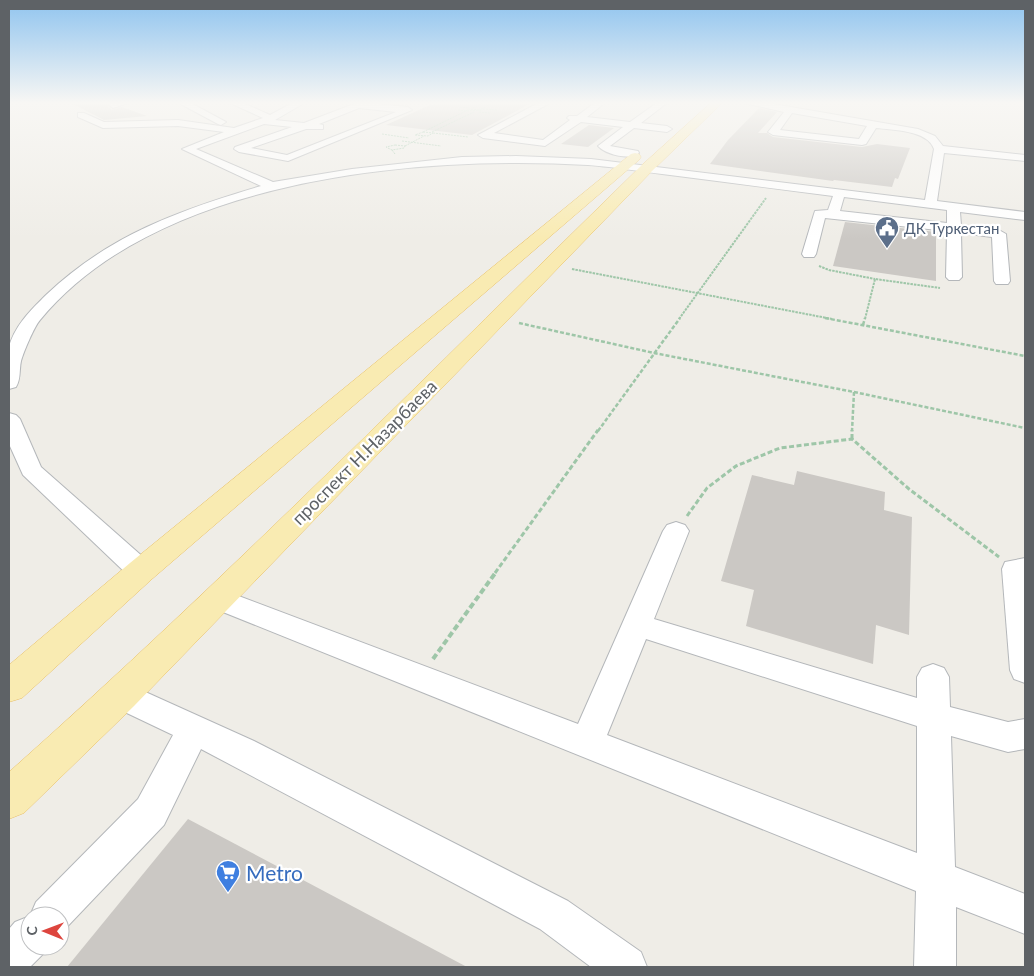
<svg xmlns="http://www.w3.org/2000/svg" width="1034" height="976" font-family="Lato,sans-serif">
	<rect width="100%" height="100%" fill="#efede7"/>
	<!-- building -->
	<g fill="#cbc8c4">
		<path d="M69,102H109L107,105L112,110L122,107L147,116L104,120Z"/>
		<path d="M443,102H533L472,135L386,125L430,105H436Z"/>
		<path d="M759,108L777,112L758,133H767L773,137L862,147L877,144L910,148L898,179L895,178L892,187L834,180L833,181L710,164L728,140Z"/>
		<path d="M589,125L614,128L588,147L561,144Z"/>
		<path d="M845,222L936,232V281L833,266Z"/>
		<path d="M797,471L885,492L884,510L912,517L909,635L876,625L873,664L746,626L754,590L721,581L752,475L794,485Z"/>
		<path d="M188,819L467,967H67Z"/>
	</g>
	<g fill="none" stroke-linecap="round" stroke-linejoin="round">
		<!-- minor casing -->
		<g stroke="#b4b7ba" stroke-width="2">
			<g id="minor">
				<path d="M131,102L113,108L109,105L113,102Z"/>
				<path d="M177,102H189L226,122L221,125L218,124Z"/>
				<path d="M228,102H241L270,115L294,102H306L275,120L304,123L359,102L408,107L412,110L288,161L239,152L234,149L235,147L292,127L264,124L196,149L273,182L352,169L462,157L516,156L591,159L925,200L934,149C928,130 892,130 876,128L866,144L862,145L773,135L768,132L784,112L740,102H762L918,129L935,136L943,146L1025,155V161L944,153L937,201L1025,212V220L960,212L961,225L999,230L1006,234L1010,281L1008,284H996L994,281L992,237L961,233L962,277L959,280H949L946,277L947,231L825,218L816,254L814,257H804L802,254L814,214L815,211L828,210L833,196C778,189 724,182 670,175C643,172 616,167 588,165C418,155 157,178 40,320C34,327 24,351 21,361C19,370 21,379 16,387L9,389C9,376 6,359 9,347C15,325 31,310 46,295C109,235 180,210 261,186L182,149L224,132L178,126L103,128L78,117V113H84L104,122L178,120L234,128L263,118ZM359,108L396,112L287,155L251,148L306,129H323V125L319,124ZM792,113L867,126L859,139L780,130ZM844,197L947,210V223L840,211Z"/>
				<path d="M540,102H552L494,133L543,140L570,120L567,118L569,116H577L596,102H606L587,117L630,122L658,102H668L641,123L667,126L672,129L667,132L634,128L610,146L638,151L639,153C630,161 605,154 598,146L623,127L581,122L545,146L483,138L478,135Z"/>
				<path d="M9,413L16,415L20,419L41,467L151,564L155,571L151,578L141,581L131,578L23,475L9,444Z"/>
				<path d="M676,522L685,525L689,531L654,619L917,698V677L922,668L933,664L944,668L949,677L950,707L1008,722L1025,719V749L1008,752L951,736L955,867L1025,894V934L956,907V967H914L916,891L208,606L204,599L208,592L218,589L228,592L578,724L663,531L667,525ZM646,639L917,726V853L607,735Z"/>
				<path d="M1025,558V683L1014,679L1010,670L1002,569L1005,562Z"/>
				<path d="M121,681L254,741L568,901L641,952L647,967H591L540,929L201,749L164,825L64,930L60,932V916H30V946H47L45,952L30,967H9V929L15,922L30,916L36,902L138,799L173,735L110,705L105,695L110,685Z"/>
			</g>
		</g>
		<!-- major casing -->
		<g stroke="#e8bf67" stroke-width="1">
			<g id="major">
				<path d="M712,102H723L652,171L134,706L24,813L9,819V772C227,578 433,369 642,165Z"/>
				<path d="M635,153L639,154L641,157L639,160L152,579L22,698L9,702V665L130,563L631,154Z"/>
			</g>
		</g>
		<!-- path-far4 -->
		<g stroke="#9ec6a8" stroke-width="1" stroke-dasharray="2 1" stroke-linecap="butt">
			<path d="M460,107L469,108"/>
			<path d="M473,108L485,102"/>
			<path d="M468,109L482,110L466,111Z"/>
			<path d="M481,109L495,102"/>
			<path d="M483,109L497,110"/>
			<path d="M458,110L466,111"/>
			<path d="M479,112L490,113"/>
			<path d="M423,132L466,111"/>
			<path d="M423,132L433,133L428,136L415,135Z"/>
			<path d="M432,132L474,112"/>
			<path d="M433,133L468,137"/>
			<path d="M382,134L409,138"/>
			<path d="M402,141L441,146"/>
			<path d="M395,145L405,146L404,148L392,150L386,147Z"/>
			<path d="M405,146L424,136"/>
			<path d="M392,150L395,154"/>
		</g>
		<!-- path-far3 -->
		<g stroke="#9ec6a8" stroke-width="2" stroke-dasharray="2.5 1" stroke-linecap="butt">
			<path d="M819,266L829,270L875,279"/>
			<path d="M572,269L832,319"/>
			<path d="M679,319L766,198"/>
			<path d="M865,319L875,279L940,288"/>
		</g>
		<!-- path-far2 -->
		<g stroke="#9ec6a8" stroke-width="2.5" stroke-dasharray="4 2" stroke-linecap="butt">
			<path d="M825,318L1025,356"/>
			<path d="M519,323L654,353L854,392L852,431"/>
			<path d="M863,325L865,318"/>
			<path d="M854,392L1025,428"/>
			<path d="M598,431L680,318"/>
		</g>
		<!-- path-far1 -->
		<g stroke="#9ec6a8" stroke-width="3" stroke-dasharray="5 2.5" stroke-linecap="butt">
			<path d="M852,439V430"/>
			<path d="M687,516L707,488L736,466L780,448L852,439L909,489L999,557"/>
			<path d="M495,573L598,430"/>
		</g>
		<!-- path -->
		<path stroke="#9ec6a8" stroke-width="4" stroke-dasharray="6 3" stroke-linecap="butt" d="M433,659L496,572"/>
		<!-- minor -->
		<use href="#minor" fill="#fff" fill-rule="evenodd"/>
		<!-- major -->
		<use href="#major" fill="#f9ebb2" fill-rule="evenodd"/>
	</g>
	<!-- sky -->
	<linearGradient id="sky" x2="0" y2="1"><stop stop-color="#90c4ef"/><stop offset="0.43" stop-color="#f8f7f4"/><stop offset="1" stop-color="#f8f7f4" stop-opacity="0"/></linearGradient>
	<rect width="1034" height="239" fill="url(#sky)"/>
	<!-- icons -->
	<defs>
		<g id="civic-pin" transform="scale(1.25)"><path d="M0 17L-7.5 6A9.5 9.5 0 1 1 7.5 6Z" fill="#5c6f8a" stroke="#fff"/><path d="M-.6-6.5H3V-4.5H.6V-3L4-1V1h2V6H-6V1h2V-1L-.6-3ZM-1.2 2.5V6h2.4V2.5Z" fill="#fff"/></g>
		<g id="supermarket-pin" transform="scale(1.25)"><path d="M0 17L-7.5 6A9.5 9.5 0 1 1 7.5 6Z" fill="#3f7fe0" stroke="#fff"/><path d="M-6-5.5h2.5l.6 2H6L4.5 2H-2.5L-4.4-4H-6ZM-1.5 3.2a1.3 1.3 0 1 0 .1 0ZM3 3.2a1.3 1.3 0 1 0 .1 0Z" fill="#fff"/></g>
	</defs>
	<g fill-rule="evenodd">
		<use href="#civic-pin" x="887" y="228"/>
		<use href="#supermarket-pin" x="228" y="872"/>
	</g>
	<g text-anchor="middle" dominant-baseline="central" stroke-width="4.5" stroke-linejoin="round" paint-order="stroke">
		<!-- far-service labels -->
		<g font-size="15" fill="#4e5e75" stroke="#fff" text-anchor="start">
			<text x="904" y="228">ДК Туркестан</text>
		</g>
		<!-- street labels -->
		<g font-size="18" fill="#5e6266" stroke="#fff">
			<text transform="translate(364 452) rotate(-45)">проспект Н.Назарбаева</text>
		</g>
		<!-- near-shop labels -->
		<g font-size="21" fill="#366cbe" stroke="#fff" text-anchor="start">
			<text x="246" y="872">Metro</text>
		</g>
	</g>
	<!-- border -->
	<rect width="1034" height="976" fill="none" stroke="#5e6266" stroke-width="20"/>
	<!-- north arrow -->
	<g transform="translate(45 931) rotate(271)"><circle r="24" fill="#ffffff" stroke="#bfc0c2"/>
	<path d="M0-4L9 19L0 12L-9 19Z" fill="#dd453e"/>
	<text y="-8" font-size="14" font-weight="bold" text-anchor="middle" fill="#5e6266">С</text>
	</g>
</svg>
